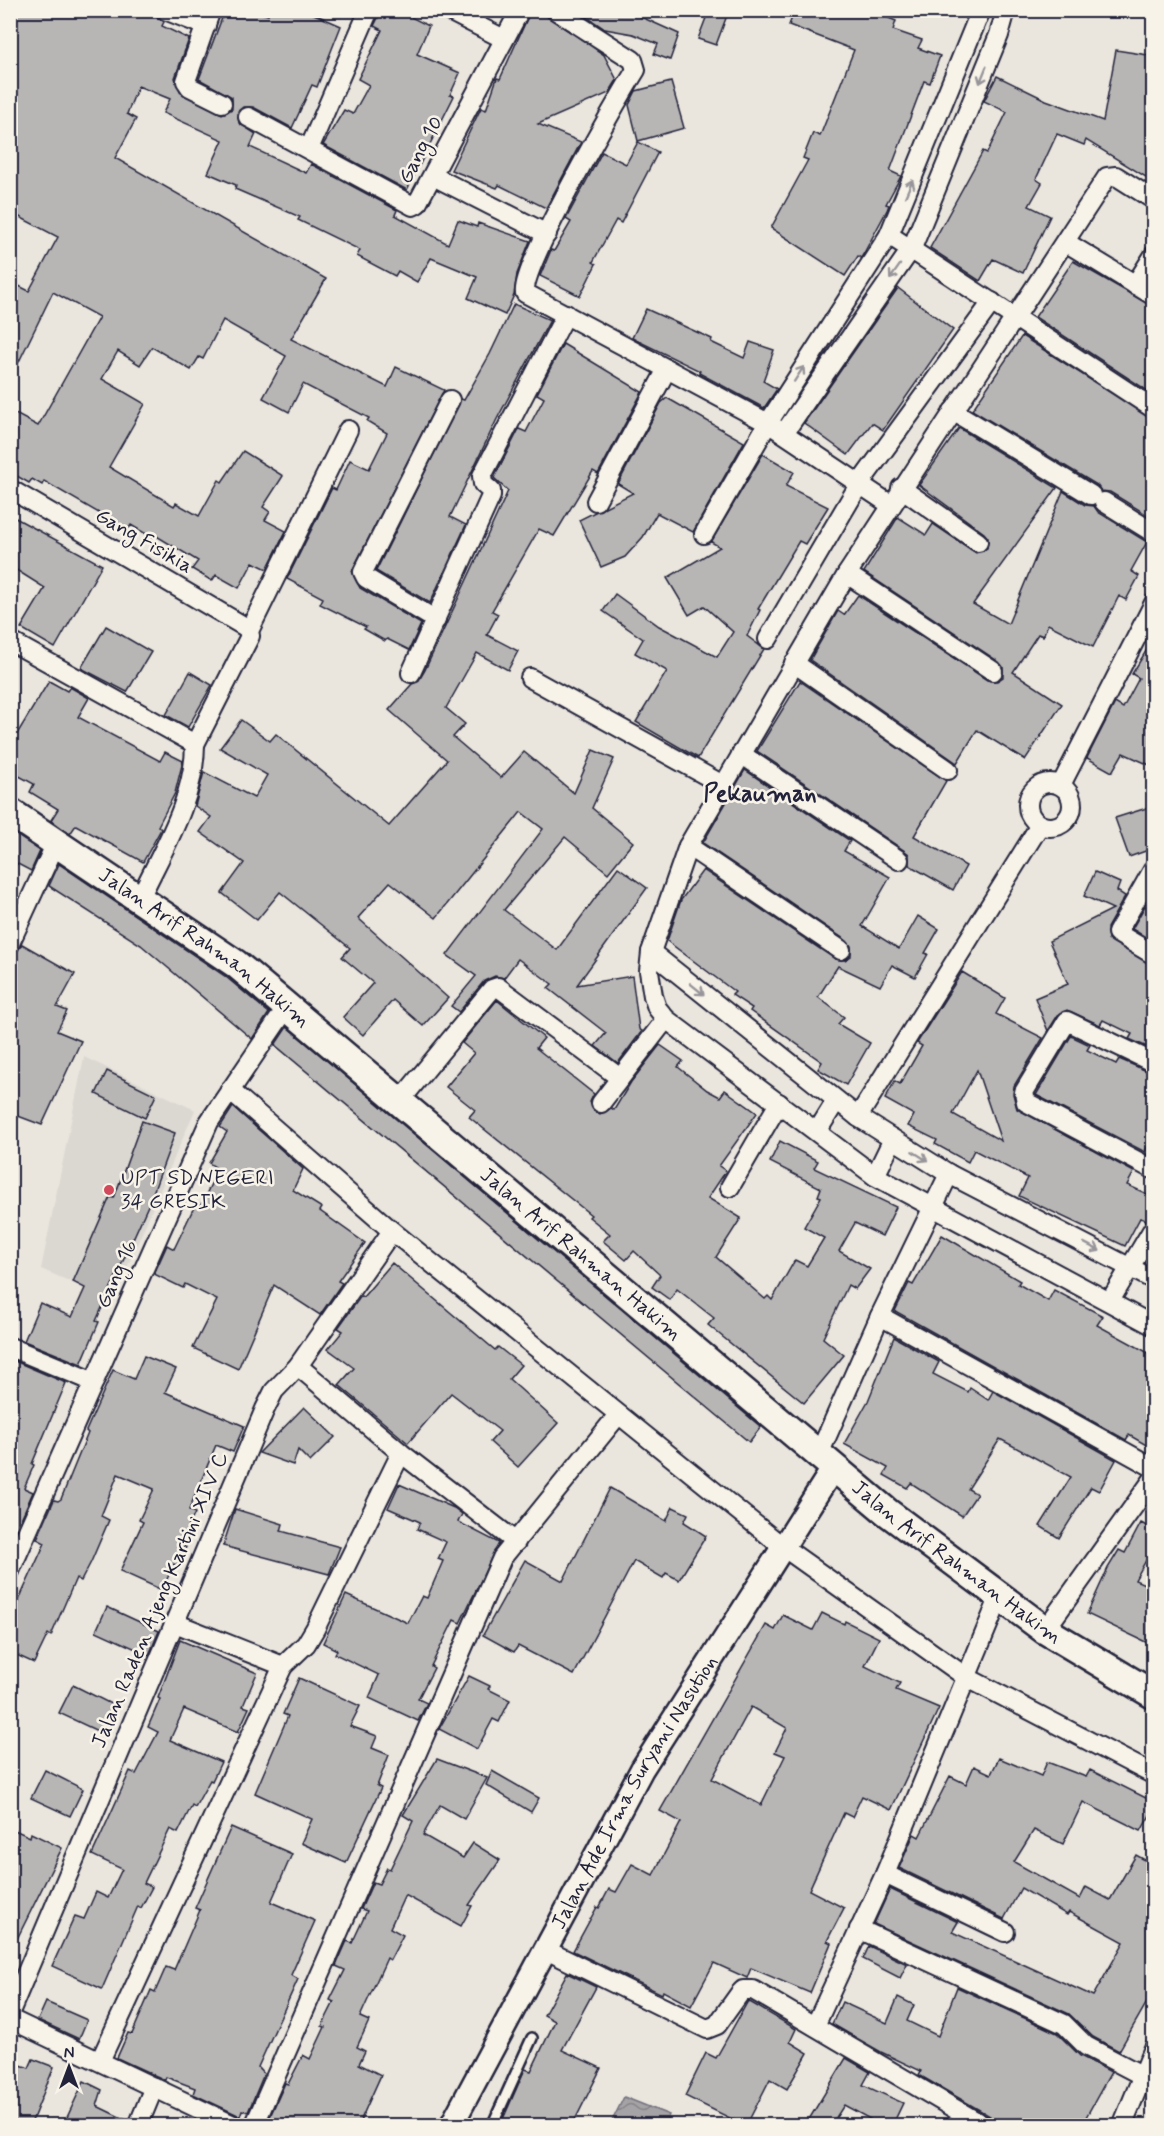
<svg xmlns="http://www.w3.org/2000/svg" width="1164" height="2136" font-family="Mynerve,sans-serif">
	<defs>
		<pattern id="water-waves" width="16" height="10" patternUnits="userSpaceOnUse" patternTransform="scale(1.5)"><rect width="16" height="10" fill="#a6a3a6"/><path d="M0 5q4-4 8 0t8 0" fill="none" stroke="#878488"/></pattern>
	</defs>
	<rect width="100%" height="100%" fill="#eae6de"/>
	<filter id="ink" filterUnits="userSpaceOnUse"><feTurbulence type="fractalNoise" baseFrequency=".0167" numOctaves="2"/><feDisplacementMap in="SourceGraphic" scale="12" xChannelSelector="R" yChannelSelector="G"/><feConvolveMatrix kernelMatrix="1 2 1 2 8 2 1 2 1" color-interpolation-filters="sRGB"/></filter>
	<g filter="url(#ink)">
		<!-- built -->
		<path fill="#dbd8d2" d="M84,1057L195,1110L113,1300L41,1269Z"/>
		<!-- water -->
		<path fill="url(#water-waves)" stroke="#716f7b" stroke-width="1.5" d="M624,2097L669,2115L665,2125H610Z"/>
		<!-- building -->
		<g fill="#b8b6b5" stroke="#22223b" stroke-width="1.5" fill-rule="evenodd">
			<path d="M10,10H146L155,14L164,22L162,26L189,39L175,78L181,93L222,114L232,109V97L199,79L225,10H251L268,15L269,10H305L341,26L317,87L312,85L292,128L253,107H243L238,111L239,123L256,134L250,147L306,173L311,164L397,210L395,215L448,244L458,220L477,227L478,223L530,241L517,274L514,295L505,315L468,298L477,277L431,258L417,282L398,271L395,276L357,256L360,250L298,220L300,217L235,189L236,185L208,173L223,140L163,113L170,99L138,86L127,114L136,119L115,158L326,279L291,339L387,387L396,367L444,390L352,571L360,588L421,624L409,650L387,639L385,641L364,629L366,627L320,604L323,598L287,579L332,488L336,490L350,460L369,469L387,433L367,421L369,418L303,384L289,412L263,398L286,356L223,320L203,359L199,357L191,370L152,347L140,365L118,351L102,379L145,404L109,467L174,506L176,503L199,516L219,480L222,482L243,451L283,476L263,507L270,512L265,520L286,531L267,569L253,562L239,588L216,575L212,581L192,569L198,561L155,535L153,538L131,525L128,530L44,481L42,485L32,479L29,483L10,472V411L38,426L99,317L53,292L10,380V298L17,285L29,291L58,237L10,212Z"/>
			<path d="M382,10H397L429,26L417,54L460,73L450,95L454,96L407,190L323,145L344,110L353,114L369,85L358,79L382,30L374,26Z"/>
			<path d="M531,10L545,15L604,55L617,80L609,93L538,124L581,142L546,208L499,185L497,188L451,170L481,108L486,110L497,78L500,79Z"/>
			<path d="M577,10H640L639,16L679,34L670,60L654,54L658,44L633,34L605,29Z"/>
			<path d="M709,10H729L716,45L698,39Z"/>
			<path d="M795,10H869L896,21L893,30L922,40L918,48L940,56L930,83L924,81L890,171L901,176L886,204L889,205L887,210L864,253L861,258L858,256L845,276L771,228L808,160L803,158L813,133L820,136L854,50L789,25Z"/>
			<path d="M1116,50L1154,56V182L1086,140L1084,145L1057,134L1036,179L1042,183L1029,206L1050,216L1023,273L993,259L980,281L930,248L983,151L987,153L1007,112L984,101L997,76L1046,100L1103,121Z"/>
			<path d="M671,82L684,128L638,141L629,105L636,91Z"/>
			<path d="M638,142L658,152L621,223L616,220L593,262L596,264L580,296L540,276L551,250L554,251L571,222L566,219L602,152L626,164Z"/>
			<path d="M1073,261L1154,307V395L1035,317Z"/>
			<path d="M898,288L953,330L883,430L872,423L848,455L804,423Z"/>
			<path d="M514,304L550,320L497,419L450,517L466,525L430,603L376,571L461,399L464,400L490,354Z"/>
			<path d="M646,309L712,339L711,342L744,358L750,342L774,350L763,381L777,389L764,408L699,373L700,371L632,338Z"/>
			<path d="M1022,336L1154,420V519L1110,492L1101,491L1097,485L972,410Z"/>
			<path d="M563,344L642,392L598,474L593,471L554,536L539,529L492,611L498,614L487,635L518,651L508,670L477,653L446,708L465,724L453,737L501,778L524,752L574,793L593,750L614,759L592,808L633,842L608,873L565,837L504,910L557,950L618,867L647,888L577,985L632,976L639,1029L642,1031L618,1063L595,1046L606,1033L548,988L552,984L518,959L504,978L495,976L484,981L459,1012L451,1006L476,976L447,955L543,829L521,812L436,918L390,882L358,918L448,998L423,1026L393,1000L363,1035L343,1017L373,983L342,957L350,948L280,892L257,920L222,893L244,863L200,832L211,817L195,806L204,772L254,798L267,775L220,748L241,720L270,741L276,734L389,826L447,760L389,710L412,684L418,682L425,670L508,491L494,478L519,429L526,432L544,398L537,394Z"/>
			<path d="M667,398L744,442L693,532L657,513L643,537L625,557L601,567L579,520L633,493L618,484L661,403Z"/>
			<path d="M959,428L1057,488L973,604L1008,624L1063,491L1085,505L1094,506L1098,512L1147,542L1131,571L1139,576L1126,600L1119,596L1093,647L1048,624L1043,636L1038,634L1013,672L1062,704L1025,760L977,730L957,763L810,660L838,611L844,615L858,595L987,680L997,681L1003,677V667L999,662L864,572L898,517L926,535L933,524L976,553L987,548L988,538L984,533L919,485Z"/>
			<path d="M763,454L794,472L786,486L828,507L805,544L799,541L758,609L760,610L747,636L764,649L698,758L636,722L667,671L635,653L643,639L603,611L615,594L659,626L717,657L733,632L704,606L689,615L667,578L720,547L711,542Z"/>
			<path d="M10,515L102,565L55,648L21,628L45,588L10,566Z"/>
			<path d="M106,626L151,652L127,692L81,668Z"/>
			<path d="M1154,638V767L1123,753L1112,772L1087,758L1115,703L1123,708L1139,678L1132,674Z"/>
			<path d="M190,672L212,685L188,727L166,715Z"/>
			<path d="M49,681L67,691L70,687L89,698L78,717L160,761L165,752L183,761L175,793L158,826L161,829L143,862L76,825L70,834L51,820L58,809L30,792L34,784L10,771V730L17,734Z"/>
			<path d="M800,681L946,781L914,836L966,866L953,890L909,865V854L905,851L757,751Z"/>
			<path d="M745,770L850,841L844,851L890,877L862,926L899,949L918,916L939,929L925,953L928,954L915,977L892,965L880,986L838,966L818,997L844,1017L838,1024L870,1043L846,1085L818,1069L822,1062L750,1011L752,1008L732,995L735,992L667,941L681,900L703,870L835,959L845,960L851,956V946L847,941L703,843Z"/>
			<path d="M1150,807L1154,818V848L1129,857L1115,818Z"/>
			<path d="M10,831L40,851L31,871L10,860Z"/>
			<path d="M59,864L226,977L269,1013L252,1039L141,945L49,886Z"/>
			<path d="M1095,872L1120,883L1117,891L1125,896L1107,928L1108,939L1154,966V1050L1129,1039L1132,1034L1103,1020L1100,1025L1067,1010L1058,1015L1048,1031L1035,998L1068,984L1049,941L1113,909L1084,896Z"/>
			<path d="M1145,906L1154,910V942L1132,929Z"/>
			<path d="M22,944L75,974L57,1007L67,1011L57,1031L81,1041L42,1125L10,1113V1017L17,1003L10,1000V963Z"/>
			<path d="M962,972L1005,998L996,1014L1043,1038L1014,1086L1013,1094L1017,1109L1134,1172L1127,1185L1154,1197V1216L1146,1220L1140,1218L1125,1246L1019,1196L1028,1178L974,1150L968,1162L935,1144L937,1140L908,1126L914,1115L885,1099L895,1081L900,1084L922,1046L917,1043ZM977,1070L1001,1141L953,1114Z"/>
			<path d="M497,1000L544,1038L536,1048L594,1094L590,1102L595,1112L600,1114L611,1108L614,1110L631,1082L660,1045L683,1061L678,1067L707,1090L720,1097L725,1090L757,1113L719,1166L726,1171L708,1198L741,1218L716,1257L765,1299L768,1296L772,1300L795,1260L807,1266L824,1238L804,1227L821,1197L818,1196L821,1188L770,1162L780,1141L818,1161L814,1168L896,1207L882,1236L855,1223L839,1251L870,1269L855,1289L848,1285L823,1338L844,1355L804,1403L708,1325L714,1318L677,1289L670,1300L652,1287L660,1275L634,1251L626,1260L603,1241L610,1234L589,1217L591,1215L469,1117L475,1110L446,1087L474,1053L462,1043Z"/>
			<path d="M287,1027L761,1427L749,1442L275,1045Z"/>
			<path d="M1071,1036L1090,1045L1087,1050L1116,1064L1119,1059L1154,1074V1148L1148,1145L1145,1152L1036,1095Z"/>
			<path d="M107,1071L156,1095L145,1118L96,1094Z"/>
			<path d="M233,1107L303,1169L293,1190L322,1208L320,1211L365,1243L338,1281L342,1283L320,1315L274,1285L238,1369L193,1348L217,1300L185,1284L183,1288L154,1274L167,1245L174,1249L196,1203L201,1205L218,1169L209,1163L227,1132L220,1127Z"/>
			<path d="M142,1121L175,1133L150,1201L96,1321L99,1322L81,1364L24,1341L40,1303L72,1317L85,1288L73,1282L110,1197L114,1198Z"/>
			<path d="M942,1235L1020,1281L1018,1284L1048,1301L1054,1290L1103,1316L1097,1325L1154,1356V1437L1148,1446L1129,1435L1126,1440L895,1311L909,1283L913,1285Z"/>
			<path d="M392,1263L495,1350L498,1347L521,1365L509,1379L558,1423L518,1467L490,1442L500,1431L451,1393L408,1443L339,1385L354,1368L328,1349L343,1331L338,1328L361,1296L363,1297Z"/>
			<path d="M894,1337L939,1362L933,1374L968,1392L970,1388L988,1400L993,1391L1116,1460L1099,1491L1091,1487L1059,1538L1040,1526L1071,1477L1000,1439L968,1489L977,1494L962,1516L911,1483L907,1488L884,1475L888,1468L844,1444L868,1401Z"/>
			<path d="M144,1356L176,1369L165,1392L244,1426L233,1452L216,1445L189,1510L195,1513L180,1544L186,1547L177,1566L174,1564L162,1590L120,1571L143,1522L139,1520L154,1489L118,1474L101,1516L109,1520L91,1562L81,1581L76,1578L51,1636L48,1634L34,1663L10,1652V1636L18,1621L13,1618L22,1593L45,1543L37,1539L54,1500L58,1501L61,1499L88,1433L86,1431L113,1370L134,1379Z"/>
			<path d="M10,1359L66,1383L32,1464L34,1465L24,1488L33,1492L16,1530L10,1528Z"/>
			<path d="M304,1407L335,1437L310,1462L298,1450L293,1465L259,1453Z"/>
			<path d="M399,1484L454,1508L462,1514L458,1522L499,1543L460,1623L454,1620L431,1666L434,1668L418,1699L427,1703L418,1721L369,1698L379,1675L335,1654L337,1650L323,1643L346,1595L408,1623L422,1596L427,1598L443,1561L438,1559L446,1542L417,1529L420,1522L388,1508Z"/>
			<path d="M610,1488L666,1521L673,1507L688,1514L684,1522L706,1536L679,1580L666,1573L663,1578L634,1561L574,1675L518,1646L514,1652L483,1635L525,1560L563,1581Z"/>
			<path d="M235,1509L283,1524L281,1531L340,1547L329,1574L223,1546Z"/>
			<path d="M1141,1523L1154,1530V1546L1135,1580L1154,1588V1646L1087,1614L1108,1568L1119,1550L1125,1553Z"/>
			<path d="M107,1607L159,1631L149,1655L96,1631Z"/>
			<path d="M822,1613L844,1624L845,1621L879,1638L865,1666L900,1683L896,1690L939,1708L891,1810L862,1796L852,1817L844,1813L809,1890L844,1908L827,1941L831,1943L810,1993L751,1968L747,1978L714,1963L691,2006L663,1991L662,1994L573,1951L597,1907L599,1908L609,1889L616,1892L632,1864L653,1875L681,1822L660,1811L766,1625L775,1630L783,1615L813,1630ZM751,1707L787,1728L775,1752L785,1756L761,1805L712,1779Z"/>
			<path d="M180,1640L257,1673L243,1706L249,1708L238,1732L184,1709L170,1740L221,1762L212,1781L210,1780L195,1807L192,1805L178,1833L170,1829L144,1883L152,1887L141,1908L138,1906L102,1989L52,1966L75,1916L84,1919L96,1892L108,1898L122,1869L92,1855L130,1771L136,1774L158,1732L148,1727L160,1699L158,1698Z"/>
			<path d="M469,1676L490,1686L488,1689L510,1700L499,1722L493,1719L477,1749L439,1729Z"/>
			<path d="M299,1678L360,1706L350,1726L377,1736L372,1748L389,1755L377,1786L381,1788L346,1863L301,1843L312,1819L255,1793L288,1716L283,1714Z"/>
			<path d="M73,1685L117,1707L104,1734L59,1713Z"/>
			<path d="M999,1758L1041,1776L1047,1762L1086,1777L1090,1770L1154,1802V1808L1141,1831L1083,1802L1063,1844L1034,1830L1014,1862L1080,1899L1086,1887L1110,1900L1136,1855L1154,1865V1990L1119,2051L1093,2037L1069,2014L874,1924L890,1889L958,1922L952,1932L1093,1996L1124,1942L1069,1912L1067,1915L1021,1888L1004,1919L899,1868L914,1834L919,1837L950,1776L966,1784L974,1766L991,1774Z"/>
			<path d="M437,1759L487,1778L464,1819L440,1805L423,1835L463,1858L473,1843L500,1860L469,1905L472,1906L461,1926L405,1895L390,1928L403,1935L390,1960L387,1958L360,2017L369,2021L357,2047L365,2051L359,2064L381,2075L358,2126H278L268,2121L285,2083L288,2084L303,2055L310,2059L325,2027L322,2026L334,2002L330,2000L345,1970L336,1966L347,1941L352,1943L367,1911L361,1909L373,1882L379,1884L387,1868L390,1869L413,1821L403,1815Z"/>
			<path d="M45,1770L83,1789L70,1816L31,1798Z"/>
			<path d="M492,1771L539,1798L531,1812L486,1785Z"/>
			<path d="M231,1827L292,1854L271,1902L315,1921L291,1975L298,1979L258,2067L264,2074L248,2112L242,2110L240,2116L193,2094L195,2088L166,2077L165,2080L117,2058L128,2033L132,2034L151,1990L155,1992L166,1967L174,1970L200,1910L195,1908Z"/>
			<path d="M10,1828L30,1837L31,1833L62,1848L10,1953Z"/>
			<path d="M869,1946L907,1964L900,1978L863,1959Z"/>
			<path d="M567,1973L596,1987L562,2050L601,2068L572,2126H500L525,2069L531,2071L555,2021L544,2015Z"/>
			<path d="M957,1987L1057,2033L1080,2056L1111,2072L1081,2126H995L990,2116L919,2075L921,2071L881,2052L832,2024L842,2002L887,2023L898,1997L914,2005L907,2021L938,2036Z"/>
			<path d="M748,2001L796,2029L790,2042L808,2053L787,2089L770,2079L746,2126L685,2096L706,2053L716,2058Z"/>
			<path d="M46,2002L87,2020L79,2039L38,2020Z"/>
			<path d="M846,2058L870,2072L863,2085L903,2103L892,2126H866L870,2119L844,2105L835,2119L847,2126H805Z"/>
			<path d="M33,2059L54,2067L30,2126H26L10,2119V2061L29,2068Z"/>
			<path d="M84,2081L102,2090L97,2106L128,2121L127,2126H63Z"/>
		</g>
		<g fill="none" stroke-linecap="round" stroke-linejoin="round">
			<!-- service casing -->
			<g stroke="#22223b" stroke-width="14">
				<path id="service" d="M492,2126L532,2038"/>
			</g>
			<!-- minor casing -->
			<g stroke="#22223b" stroke-width="22">
				<g id="minor">
					<path d="M165,10L206,26"/>
					<path d="M211,10L186,81L190,87L222,103"/>
					<path d="M447,10L504,39"/>
					<path d="M555,10L633,60L636,70C619,97 518,272 525,293L768,423L891,505"/>
					<path d="M248,117L413,206L417,204L520,10"/>
					<path d="M309,149L369,10"/>
					<path d="M433,176L547,234"/>
					<path d="M1154,200L1116,176L1107,177L847,574L688,846L651,952L649,971L653,996L657,1008L666,1019L875,1176L1154,1326"/>
					<path d="M889,235L1154,409"/>
					<path d="M1067,243L1154,296"/>
					<path d="M1135,285L1154,255"/>
					<path d="M953,411L1091,495"/>
					<path d="M784,433L912,248L999,35L1006,10"/>
					<path d="M901,488L978,542"/>
					<path d="M10,489L247,628L250,636L195,744L10,641"/>
					<path d="M596,501L667,369"/>
					<path d="M1104,502L1154,533"/>
					<path d="M704,534L768,423L889,235L981,10"/>
					<path d="M847,574L993,671"/>
					<path d="M436,620L366,578L363,572L450,400"/>
					<path d="M249,631L348,430"/>
					<path d="M768,639L860,483L992,302"/>
					<path d="M794,663L948,770"/>
					<path d="M411,673L491,496V491L483,484L482,476L566,314"/>
					<path d="M530,678L723,785"/>
					<path d="M741,754L899,860"/>
					<circle cx="1050" cy="805" r="22"/>
					<path d="M1061,785L1154,603"/>
					<path d="M688,846L841,950"/>
					<path d="M1154,868L1117,933L1154,955"/>
					<path d="M140,898C163,849 195,799 195,744"/>
					<path d="M10,943L56,843"/>
					<path d="M651,952L858,1117L949,1174L1154,1280"/>
					<path d="M1154,1063L1067,1021L1024,1092L1026,1102L1154,1170"/>
					<path d="M230,1090L392,1231L783,1547L966,1677L1154,1775"/>
					<path d="M400,1101L492,989L498,987L620,1078"/>
					<path d="M601,1103L666,1019"/>
					<path d="M858,1117L1040,825"/>
					<path d="M818,1130L836,1101"/>
					<path d="M875,1176L893,1139"/>
					<path d="M730,1187L779,1103"/>
					<path d="M1110,1301L1154,1227"/>
					<path d="M880,1316L1154,1468"/>
					<path d="M10,1347L94,1382"/>
					<path d="M298,1366L401,1453L516,1542"/>
					<path d="M819,1454L880,1316L949,1174"/>
					<path d="M10,1571L209,1122L287,1007"/>
					<path d="M175,1623L283,1666L306,1644L315,1629L401,1453"/>
					<path d="M1045,1630L1154,1478"/>
					<path d="M885,1874L1005,1932"/>
					<path d="M859,1929L1064,2024L1086,2046L1143,2076"/>
					<path d="M544,1949L707,2029L717,2025L740,1993L743,1990H753L984,2126"/>
					<path d="M10,2012L265,1409L274,1391L298,1366L392,1231"/>
					<path d="M10,2019L235,2126"/>
					<path d="M815,2026L885,1874L1000,1596"/>
					<path d="M100,2061L283,1666"/>
					<path d="M138,2126L154,2087"/>
					<path d="M254,2126L502,1558L618,1415"/>
					<path d="M1122,2126L1154,2048"/>
				</g>
			</g>
			<!-- tertiary casing -->
			<g stroke="#22223b" stroke-width="27">
				<g id="tertiary">
					<path id="s1" d="M451,2126L642,1769L834,1467"/>
				</g>
			</g>
			<!-- secondary casing -->
			<g stroke="#22223b" stroke-width="32">
				<g id="secondary">
					<path id="s2" d="M10,812L236,964L887,1512L1045,1630L1154,1695"/>
				</g>
			</g>
			<!-- service -->
			<use href="#service" stroke="#f7f3e8" stroke-width="9"/>
			<!-- minor -->
			<use href="#minor" stroke="#f7f3e8" stroke-width="18"/>
			<!-- tertiary -->
			<use href="#tertiary" stroke="#f7f3e8" stroke-width="22"/>
			<!-- secondary -->
			<use href="#secondary" stroke="#f7f3e8" stroke-width="27"/>
		</g>
		<!-- one-way arrows -->
		<defs><path id="oneway-shaft" d="M-6 0H5M1.5-3L5.5 0L1.5 3" fill="none" stroke-width="1.6" stroke-linecap="round" stroke-linejoin="round" transform="scale(1.5)"/></defs>
		<g stroke="#97959a">
			<use href="#oneway-shaft" transform="translate(983 75) rotate(112)"/>
			<use href="#oneway-shaft" transform="translate(909 188) rotate(-67)"/>
			<use href="#oneway-shaft" transform="translate(895 272) rotate(125)"/>
			<use href="#oneway-shaft" transform="translate(799 374) rotate(-57)"/>
			<use href="#oneway-shaft" transform="translate(697 989) rotate(39)"/>
			<use href="#oneway-shaft" transform="translate(920 1156) rotate(32)"/>
			<use href="#oneway-shaft" transform="translate(1092 1247) rotate(27)"/>
		</g>
	</g>
	<!-- markers -->
	<circle fill="#d1495b" stroke="#f7f3e8" stroke-width="2" cx="109" cy="1190" r="6"/>
	<g text-anchor="middle" dominant-baseline="central" stroke-width="5" stroke-linejoin="round" paint-order="stroke">
		<!-- street labels -->
		<g font-size="21" fill="#22223b" stroke="#f7f3e8">
			<text transform="translate(421 150) rotate(-62)">Gang 10</text>
			<text transform="translate(144 541) rotate(30)">Gang Fisikia</text>
			<text stroke="none"><textPath href="#s2" startOffset="237">Jalan Arif Rahman Hakim</textPath></text>
			<text stroke="none"><textPath href="#s2" startOffset="723">Jalan Arif Rahman Hakim</textPath></text>
			<text transform="translate(117 1274) rotate(-66)">Gang 16</text>
			<text stroke="none"><textPath href="#s2" startOffset="1209">Jalan Arif Rahman Hakim</textPath></text>
			<text transform="translate(160 1600) rotate(-67)">Jalan Raden Ajeng Kartini XIV C</text>
			<text stroke="none"><textPath href="#s1" startOffset="381">Jalan Ade Irma Suryani Nasution</textPath></text>
		</g>
		<!-- poi labels -->
		<g font-size="21" fill="#22223b" stroke="#f7f3e8" text-anchor="start">
			<text x="121" y="1178">UPT SD NEGERI<tspan x="121" dy="24">34 GRESIK</tspan></text>
		</g>
		<!-- quarter labels -->
		<g font-size="24" font-weight="bold" fill="#22223b" stroke="#f7f3e8">
			<text x="760" y="794">Pekauman</text>
		</g>
	</g>
	<!-- margin -->
	<rect width="1164" height="2136" fill="none" stroke="#f7f3e8" stroke-width="36"/>
	<rect x="18" y="18" width="1128" height="2100" fill="none" stroke="#22223b" stroke-width="2" filter="url(#ink)"/>
	<!-- north arrow -->
	<g transform="translate(69 2067)" stroke="#f7f3e8" stroke-width="4.5" paint-order="stroke">
	<path d="M0-4.5L10 22L0 15L-10 22Z" fill="#22223b"/>
	<text y="-9" font-size="16" font-weight="bold" text-anchor="middle" fill="#22223b">N</text>
	</g>
</svg>
